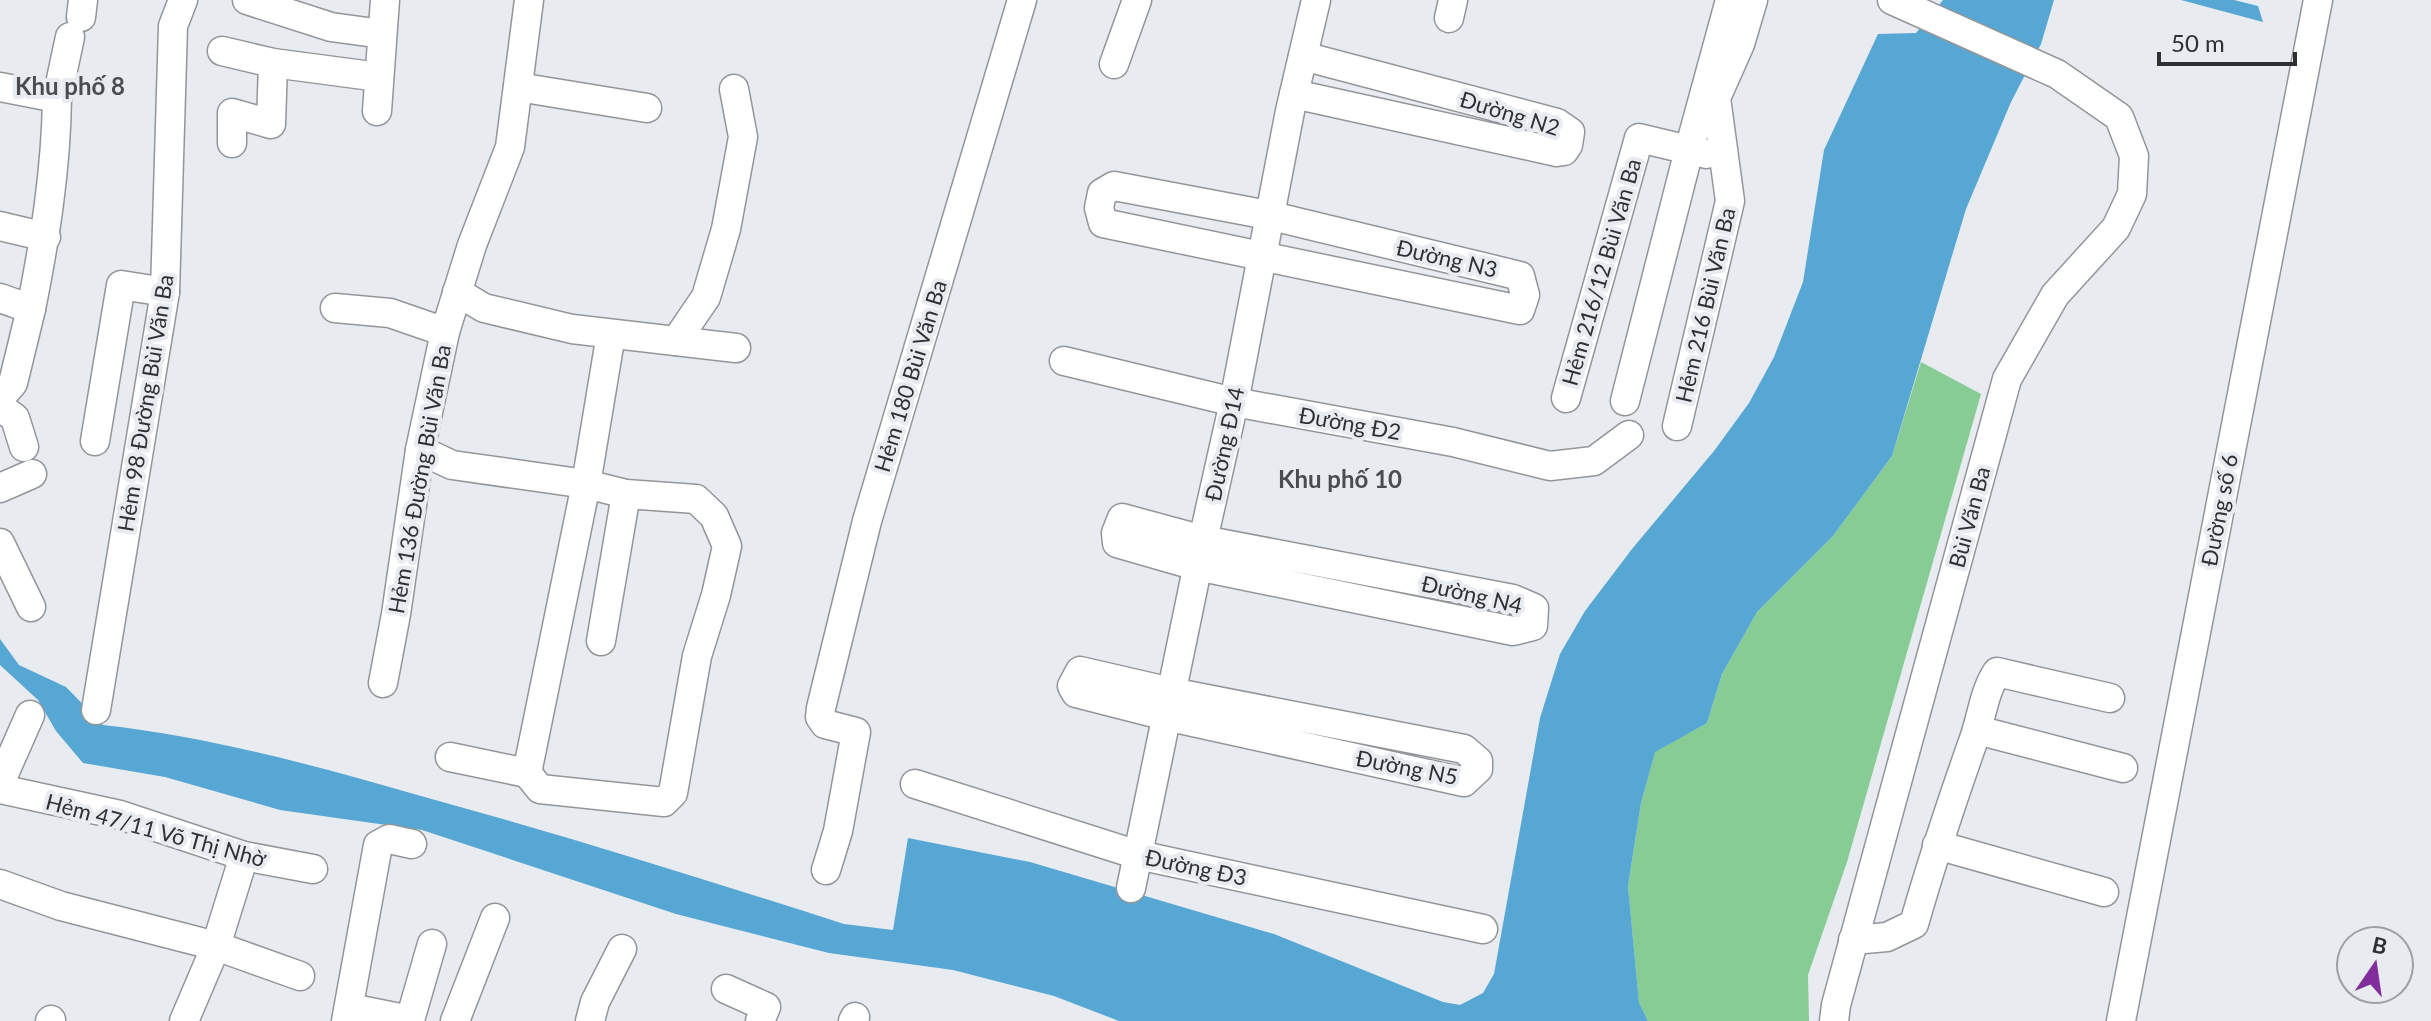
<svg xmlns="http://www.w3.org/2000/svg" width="2431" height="1021" font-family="Lato,sans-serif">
	<rect width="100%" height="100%" fill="#e8ebef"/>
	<!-- forest -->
	<path fill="#87cb95" d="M1921,362L1981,394L1847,862L1808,975L1809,1021H1648L1639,1004L1628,886L1641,803L1655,751L1707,723L1722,674L1757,612L1833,536L1892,456Z"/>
	<!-- water -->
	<g fill="#57a7d4">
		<path d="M1943,0H2054L2041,44L2011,102L1966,209L1892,456L1833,536L1757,612L1722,674L1707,723L1655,752L1641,803L1628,886L1639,1003L1648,1021H1119L1054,996L953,970L829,953L676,914L422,830L280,810L165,777L83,763L56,731L38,700L0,665V639L19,665L66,687L103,725C211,737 317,766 421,796C563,835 704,879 844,924L893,930L908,838L1030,862L1274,934L1443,1002L1460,1005L1483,993L1494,974L1540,718L1560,654L1585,611L1632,549L1714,451L1749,403L1774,357L1803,282L1824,150L1878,34L1916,33Z"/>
		<path d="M2181,0H2234L2258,6L2263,22Z"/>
	</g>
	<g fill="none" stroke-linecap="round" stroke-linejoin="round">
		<!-- minor casing -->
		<g stroke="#939699" stroke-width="31">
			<g id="minor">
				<path d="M247,0L331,27L382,34"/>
				<path d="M81,17L83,0"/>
				<path d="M1449,18L1453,0"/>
				<path d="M222,51L273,63L379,77"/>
				<path d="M1114,64L1137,0"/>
				<path d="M0,87L57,98C56,170 45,239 31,309L0,298"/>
				<path d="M518,87L647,108"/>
				<path d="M1294,94L1557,152L1564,151L1568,145L1570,132L1557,123L1303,56"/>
				<path d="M57,98L70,37"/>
				<path d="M377,111L385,0"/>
				<path d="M232,143V113L271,124L273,63"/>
				<path d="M1114,186L1268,215L1520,276L1525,295L1520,310L1103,223L1099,208L1102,193Z"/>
				<path d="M0,226L46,237"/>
				<path d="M457,292L484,308L572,329L736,348"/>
				<path d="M335,308L390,313L445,332"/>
				<path d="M676,341L706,297L726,229L743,137L734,89"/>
				<path d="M1064,361L1234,402L1453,442L1550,466L1594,461L1629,435"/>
				<path d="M0,398L13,383L31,309"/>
				<path d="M1566,398L1639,138L1706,154"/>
				<path d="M1625,401L1689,150L1730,0"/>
				<path d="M0,407L15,418L24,447"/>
				<path d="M1677,426L1730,201L1716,98L1740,44L1753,0"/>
				<path d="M95,441L121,285L165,292"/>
				<path d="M420,450L452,465L586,484L626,494L696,499L714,516L727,546L716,595L697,656L673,793L664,802L540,789L527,773L450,757"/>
				<path d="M0,488L32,474"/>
				<path d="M1122,518L1203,540L1513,599L1534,608L1533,626L1513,631L1197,566L1117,543L1116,533Z"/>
				<path d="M0,543L31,607"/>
				<path d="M601,641L626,494"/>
				<path d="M1080,671L1171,692L1464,749L1478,761V769L1464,782L1166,716L1076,693L1072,686Z"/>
				<path d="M383,683L396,614L420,450L445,332L472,245L510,147L529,0"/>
				<path d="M96,710L165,292L173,26L183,0"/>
				<path d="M1977,730L2123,768"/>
				<path d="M527,773L586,484L611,334"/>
				<path d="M0,783L30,715"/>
				<path d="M915,784L1138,855L1483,929"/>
				<path d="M0,789L120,815L244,856L313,869"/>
				<path d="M1937,845L2104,892"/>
				<path d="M826,870L838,831L856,732L825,724L820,717L821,708L867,521L1022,0"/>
				<path d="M0,884L61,906L216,946L300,976"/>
				<path d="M1131,888L1203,540L1234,402L1290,111L1316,0"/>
				<path d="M1853,940L1887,937L1914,924C1932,861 1953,798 1975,736C1982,714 1985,690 1997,672L2110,698"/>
				<path d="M726,989L766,1007L760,1021"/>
				<path d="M350,1008L410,1020L432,944"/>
				<path d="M50,1021L51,1020"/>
				<path d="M184,1021L216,946L244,856"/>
				<path d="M346,1021L378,845L389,839L412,844"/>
				<path d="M455,1021L495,918"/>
				<path d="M590,1021L595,1002L622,949"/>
				<path d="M853,1021L855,1017"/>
				<path d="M1834,1021L1836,1005L2007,379L2055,295L2116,228L2132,194L2134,156L2119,117L2057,74L1892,0"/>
				<path d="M2121,1021L2318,0"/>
			</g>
		</g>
		<!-- minor -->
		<use href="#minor" stroke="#fff" stroke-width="28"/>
	</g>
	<g text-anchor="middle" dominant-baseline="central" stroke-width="8" stroke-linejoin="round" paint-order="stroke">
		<!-- street labels -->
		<g font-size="22" fill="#2f3032" stroke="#e8ebef">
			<text transform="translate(1510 113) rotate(17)">Đường N2</text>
			<text transform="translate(1447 258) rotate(13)">Đường N3</text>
			<text transform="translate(1601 272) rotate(-74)">Hẻm 216/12 Bùi Văn Ba</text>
			<text transform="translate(1705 305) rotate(-77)">Hẻm 216 Bùi Văn Ba</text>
			<text transform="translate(910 376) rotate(-73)">Hẻm 180 Bùi Văn Ba</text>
			<text transform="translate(145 403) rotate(-81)">Hẻm 98 Đường Bùi Văn Ba</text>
			<text transform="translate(1350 423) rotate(10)">Đường Đ2</text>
			<text transform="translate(1224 444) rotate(-78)">Đường Đ14</text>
			<text transform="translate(419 479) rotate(-80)">Hẻm 136 Đường Bùi Văn Ba</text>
			<text transform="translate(2219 510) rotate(-79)">Đường số 6</text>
			<text transform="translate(1969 517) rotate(-75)">Bùi Văn Ba</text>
			<text transform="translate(1472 594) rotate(13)">Đường N4</text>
			<text transform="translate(1407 767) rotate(11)">Đường N5</text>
			<text transform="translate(156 830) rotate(15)">Hẻm 47/11 Võ Thị Nhờ</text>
			<text transform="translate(1196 867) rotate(12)">Đường Đ3</text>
		</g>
		<!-- neighbourhood labels -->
		<g font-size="24" font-weight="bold" fill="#4a4c4f" stroke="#e8ebef">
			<text x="70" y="85">Khu phố 8</text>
			<text x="1340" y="478">Khu phố 10</text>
		</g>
	</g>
	<!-- north arrow -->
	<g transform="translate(2375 965) rotate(13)"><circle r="38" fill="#e8ebef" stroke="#9ea0a3" stroke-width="2"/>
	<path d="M0-6L14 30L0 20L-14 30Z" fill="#812e9c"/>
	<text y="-12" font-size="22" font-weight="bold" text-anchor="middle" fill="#2f3032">B</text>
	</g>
	<!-- scale -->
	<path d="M2159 52v12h136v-12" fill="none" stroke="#2f3032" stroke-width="4"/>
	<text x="2171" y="52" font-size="24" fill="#2f3032" stroke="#e8ebef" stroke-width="6" paint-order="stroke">50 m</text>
</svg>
